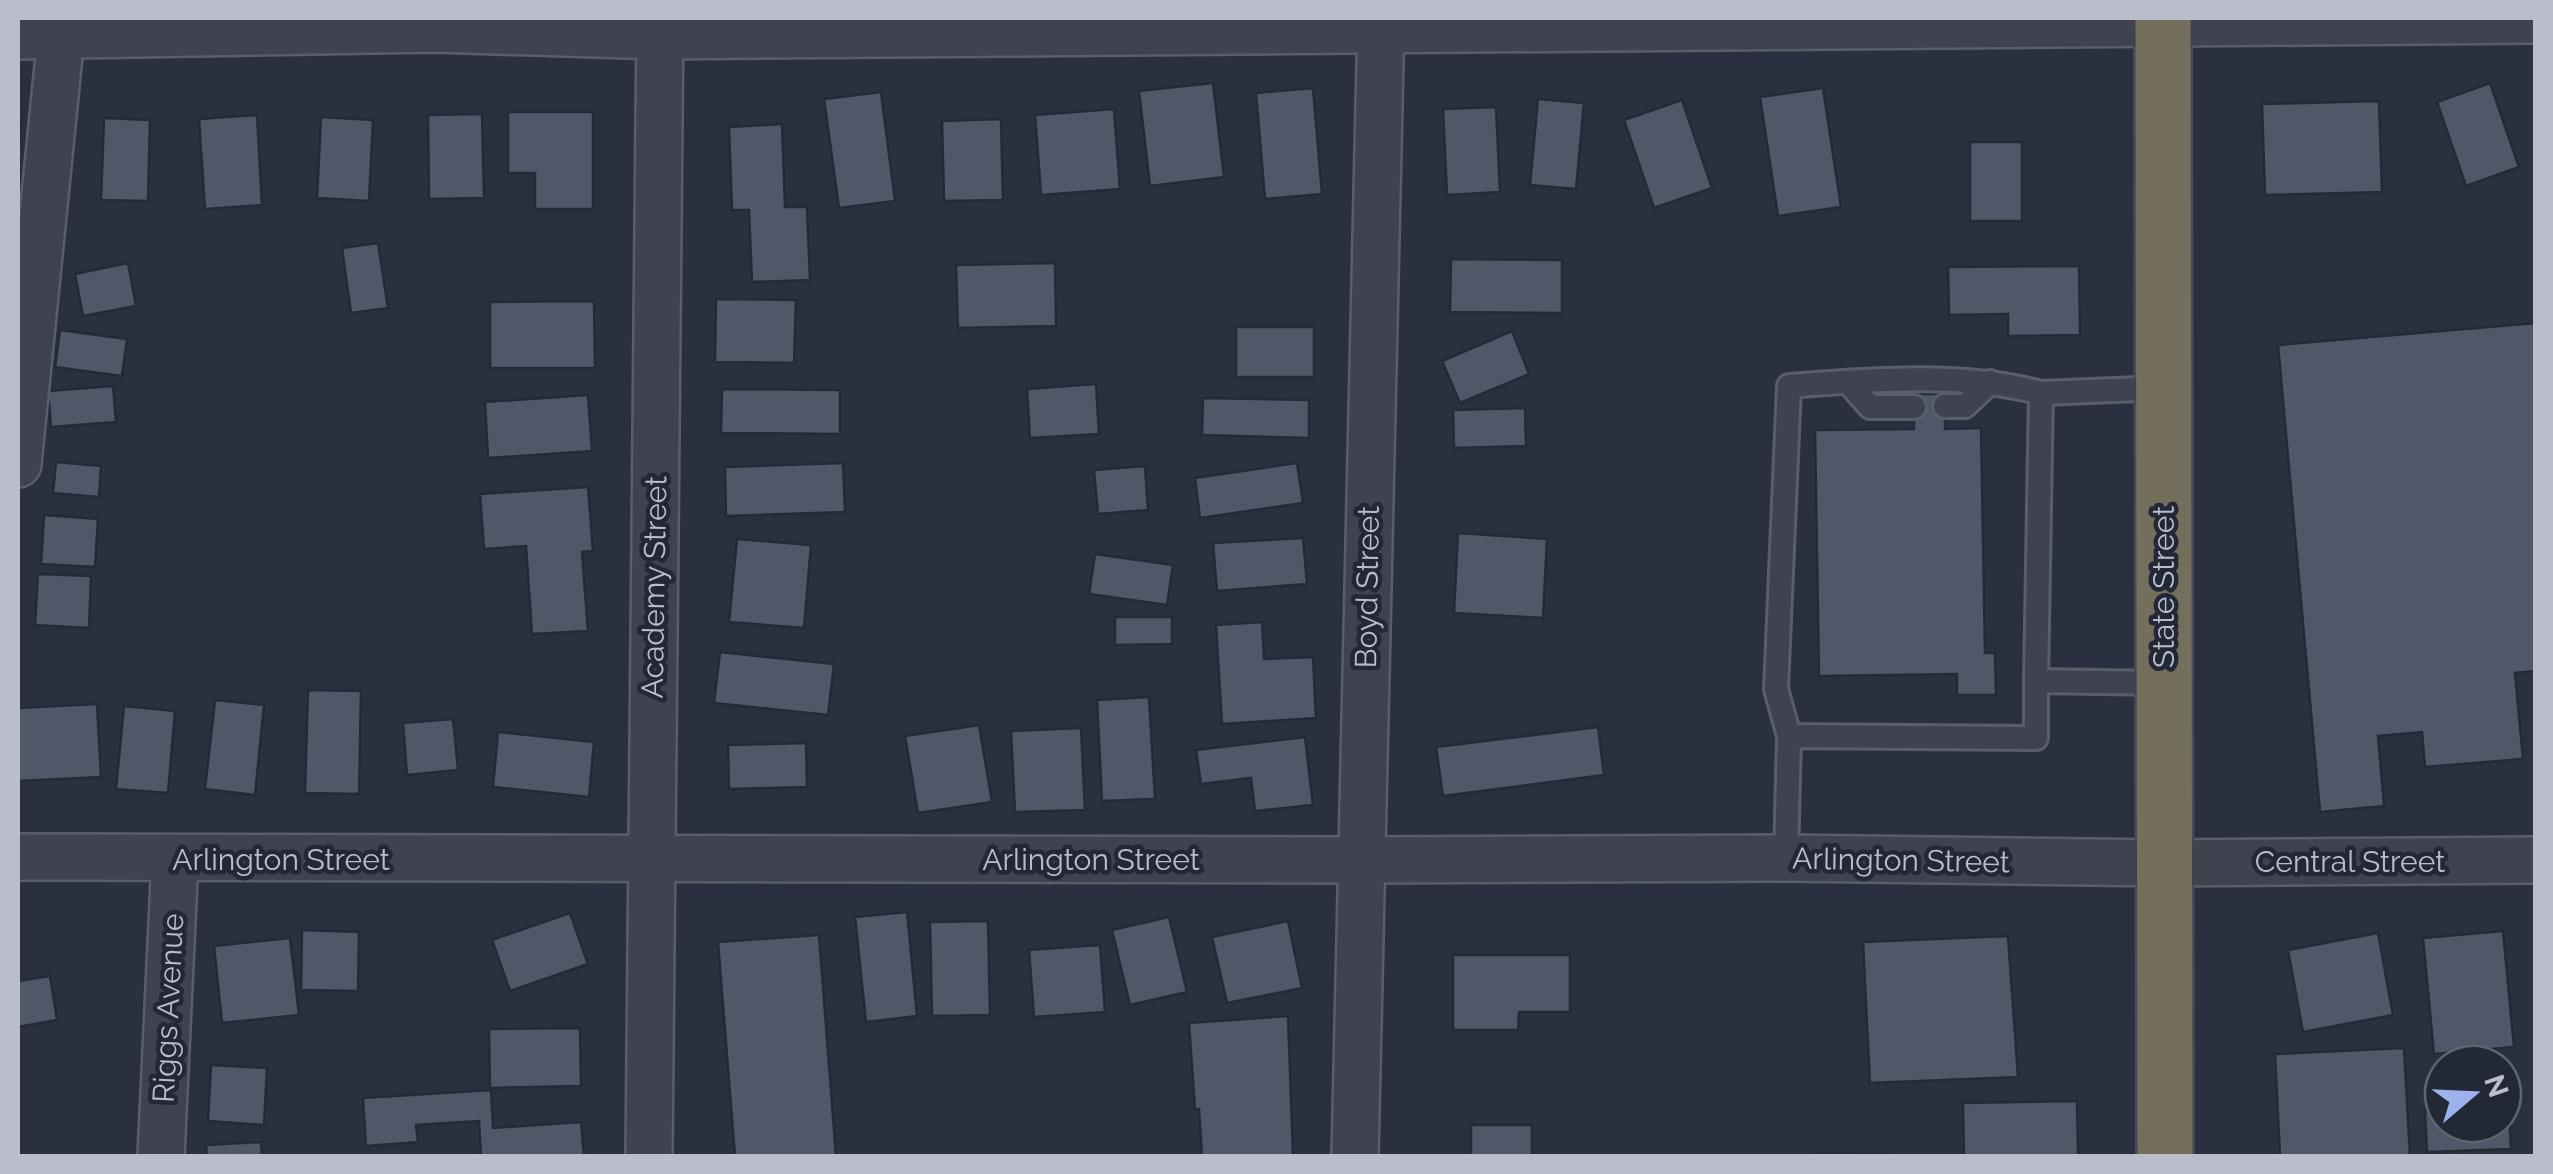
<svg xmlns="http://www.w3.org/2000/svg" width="2553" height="1174" font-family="Raleway,sans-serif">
	<rect width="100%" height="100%" fill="#2a303f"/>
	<!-- building -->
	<g fill="#505768" stroke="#242a37" stroke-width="2.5">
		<path d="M1213,83L1224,177L1150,186L1139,91Z"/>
		<path d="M2490,83L2519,167L2466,186L2437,102Z"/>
		<path d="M1313,88L1322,194L1265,199L1256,93Z"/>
		<path d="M1823,88L1841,207L1778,216L1760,97Z"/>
		<path d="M881,92L895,201L839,208L824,99Z"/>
		<path d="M1538,99L1584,103L1576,189L1530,185Z"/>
		<path d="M1682,100L1712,188L1654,208L1624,120Z"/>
		<path d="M2379,101L2382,192L2265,195L2262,104Z"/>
		<path d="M1496,107L1500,192L1447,195L1443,109Z"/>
		<path d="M18,108H22L18,157Z"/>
		<path d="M1114,109L1120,189L1041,195L1035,115Z"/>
		<path d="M508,112H593V209H535V173H508Z"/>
		<path d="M482,114L484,198L429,199L428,115Z"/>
		<path d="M257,115L262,205L205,209L199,119Z"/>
		<path d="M321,117L373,120L369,201L317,198Z"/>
		<path d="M104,118L150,120L148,201L101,200Z"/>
		<path d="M1001,119L1003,200L944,201L942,121Z"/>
		<path d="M782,124L785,207H807L810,280L752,282L749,210H732L729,127Z"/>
		<rect x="1970" y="142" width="52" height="79"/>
		<path d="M378,243L388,308L351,313L342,248Z"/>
		<path d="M1451,259L1562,260V313L1450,312Z"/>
		<path d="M128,263L136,306L83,316L75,274Z"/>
		<path d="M1055,263L1056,326L958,328L956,265Z"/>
		<path d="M2079,266L2080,335L2008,336V314L1949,315L1948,267Z"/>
		<path d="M716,299L796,300L794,363L715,362Z"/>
		<path d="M594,301L595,368H490V302Z"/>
		<path d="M2536,323V671L2515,673L2523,759L2425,767L2422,732L2378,736L2384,806L2320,812L2278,345Z"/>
		<rect x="1236" y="327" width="78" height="50"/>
		<path d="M60,330L127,339L122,376L55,367Z"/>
		<path d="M1512,331L1529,374L1460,403L1442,361Z"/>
		<path d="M1096,384L1099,434L1030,438L1027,389Z"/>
		<path d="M113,386L116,422L51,427L48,391Z"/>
		<path d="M722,389L840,390V434L721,433Z"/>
		<path d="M1914,394H1945V429L1981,428L1985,653H1995L1996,695H1957V674L1819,676L1815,430L1914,429Z"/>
		<path d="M588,395L592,451L488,458L485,402Z"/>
		<path d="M1203,398L1309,400V438L1202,435Z"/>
		<path d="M1525,408L1526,446L1454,448L1453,410Z"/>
		<path d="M56,462L101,466L99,497L53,493Z"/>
		<path d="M843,463L845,512L726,516L725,467Z"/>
		<path d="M1297,463L1303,503L1200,518L1195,478Z"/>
		<path d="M1145,466L1148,510L1098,514L1094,470Z"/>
		<path d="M588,487L593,551L582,552L588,631L532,634L526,546L484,549L480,494Z"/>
		<path d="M44,515L98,519L95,567L41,564Z"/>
		<path d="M1458,533L1547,539L1543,618L1454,613Z"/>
		<path d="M1303,538L1307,584L1217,591L1213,543Z"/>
		<path d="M737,539L811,545L804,628L729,622Z"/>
		<path d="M1095,554L1173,565L1167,605L1089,594Z"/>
		<path d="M38,574L91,576L89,628L35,625Z"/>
		<path d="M1115,617H1172V644L1115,645Z"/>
		<path d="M1262,622L1264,659L1313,657L1316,718L1222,724L1216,625Z"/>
		<path d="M720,652L834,664L828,715L714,703Z"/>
		<path d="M308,690L361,691L359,794L305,793Z"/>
		<path d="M1149,697L1155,799L1102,801L1097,700Z"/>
		<path d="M215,700L264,705L255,795L205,789Z"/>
		<path d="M97,704L101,777L18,781V708Z"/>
		<path d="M124,706L175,711L168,793L116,789Z"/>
		<path d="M453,719L458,770L407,775L403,723Z"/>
		<path d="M979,725L992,802L918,813L905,736Z"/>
		<path d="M1598,727L1604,775L1443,796L1436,747Z"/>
		<path d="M1081,728L1085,810L1015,812L1011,731Z"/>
		<path d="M498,732L594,742L589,797L493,787Z"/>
		<path d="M1305,737L1313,805L1255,811L1251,778L1201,784L1196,750Z"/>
		<path d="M806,743L807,787L729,789L728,745Z"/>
		<path d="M907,912L917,1016L866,1022L855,917Z"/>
		<path d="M570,913L588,964L510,991L492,940Z"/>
		<path d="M1169,917L1187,992L1130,1005L1112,930Z"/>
		<path d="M988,921L990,1015L932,1016L930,922Z"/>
		<path d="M1288,921L1302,988L1227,1003L1212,937Z"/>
		<path d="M302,930L359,932L358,991L301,990Z"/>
		<path d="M2503,931L2514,1047L2434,1054L2423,938Z"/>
		<path d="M2378,933L2393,1015L2303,1032L2288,950Z"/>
		<path d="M819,935L836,1156H735L718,942Z"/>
		<path d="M2008,936L2018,1077L1870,1083L1863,942Z"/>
		<path d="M290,938L299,1015L222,1023L214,946Z"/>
		<path d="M1100,945L1105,1012L1034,1017L1029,950Z"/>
		<path d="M1453,955H1570V1012H1519L1518,1030H1453Z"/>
		<path d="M50,976L57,1020L18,1027V981Z"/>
		<path d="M1288,1016L1293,1156H1202L1199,1109H1195L1189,1023Z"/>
		<path d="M580,1028L581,1086L490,1088L489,1029Z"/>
		<path d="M2404,1048L2410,1156H2280L2275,1054Z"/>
		<path d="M211,1065L267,1068L264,1125L208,1121Z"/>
		<path d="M491,1090L493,1128L581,1122L584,1156H481L479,1121L416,1125L418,1142L366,1146L363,1098Z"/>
		<path d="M2077,1101L2078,1156H1964L1963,1103Z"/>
		<path d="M2509,1108L2511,1149L2427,1152L2425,1112L2443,1111V1124H2503V1109Z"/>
		<rect x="1471" y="1125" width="61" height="31"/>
		<path d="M261,1142L262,1156H207L206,1145Z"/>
		<path d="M1815,1153L1895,1155V1156H1815Z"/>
	</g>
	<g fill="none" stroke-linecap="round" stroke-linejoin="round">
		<!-- lane casing -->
		<g stroke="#585e6a" stroke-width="28">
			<g id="lane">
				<path d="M1848,382L1870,407H1914"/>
				<path d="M1945,406H1965L1990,382"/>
				<path d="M2162,683L2036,681L2041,393L2164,388"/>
				<path d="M1789,736L1776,689L1789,386C1869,380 1963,372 2041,393"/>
				<path d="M1786,858L1789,736L2036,738V681"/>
			</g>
		</g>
		<!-- street casing -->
		<g stroke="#585e6a" stroke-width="50">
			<g id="street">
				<path d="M18,36L434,29L659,36L2536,20"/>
				<path d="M18,464L61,36"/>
				<path d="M18,857L1361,860L1786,858L2164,863L2536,860"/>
				<path d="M161,1156L175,859"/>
				<path d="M649,1156L660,18"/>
				<path d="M1355,1156L1381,18"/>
			</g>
		</g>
		<!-- highway casing -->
		<g stroke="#454b57" stroke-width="60">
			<path id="highway" d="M2163,18L2165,1156"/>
		</g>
		<!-- lane -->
		<use href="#lane" stroke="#3e434f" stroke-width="22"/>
		<!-- street -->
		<use href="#street" stroke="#3e434f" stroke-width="45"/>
		<!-- highway -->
		<use href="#highway" stroke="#746e5c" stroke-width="55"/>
	</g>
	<g text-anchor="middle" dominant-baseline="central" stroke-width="9" stroke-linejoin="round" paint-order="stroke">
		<!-- street labels -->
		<g font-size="30" fill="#babeca" stroke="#222835">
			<text transform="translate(654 587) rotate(-89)">Academy Street</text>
			<text transform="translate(1367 587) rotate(-89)">Boyd Street</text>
			<text transform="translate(2163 587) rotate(-90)">State Street</text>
			<text x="281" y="859">Arlington Street</text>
			<text x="1091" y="859">Arlington Street</text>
			<text transform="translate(1901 860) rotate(1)">Arlington Street</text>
			<text x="2350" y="861">Central Street</text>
			<text transform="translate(168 1008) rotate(-87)">Riggs Avenue</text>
		</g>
	</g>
	<!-- border -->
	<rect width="2553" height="1174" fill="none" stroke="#babeca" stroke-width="40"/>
	<!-- north arrow -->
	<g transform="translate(2473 1094) rotate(71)"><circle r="48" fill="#222835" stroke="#5f6471" stroke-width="2.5"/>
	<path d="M0-8L18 38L0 25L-18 38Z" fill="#9db2ec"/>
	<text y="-15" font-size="28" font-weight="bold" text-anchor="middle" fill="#babeca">N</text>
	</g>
</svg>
